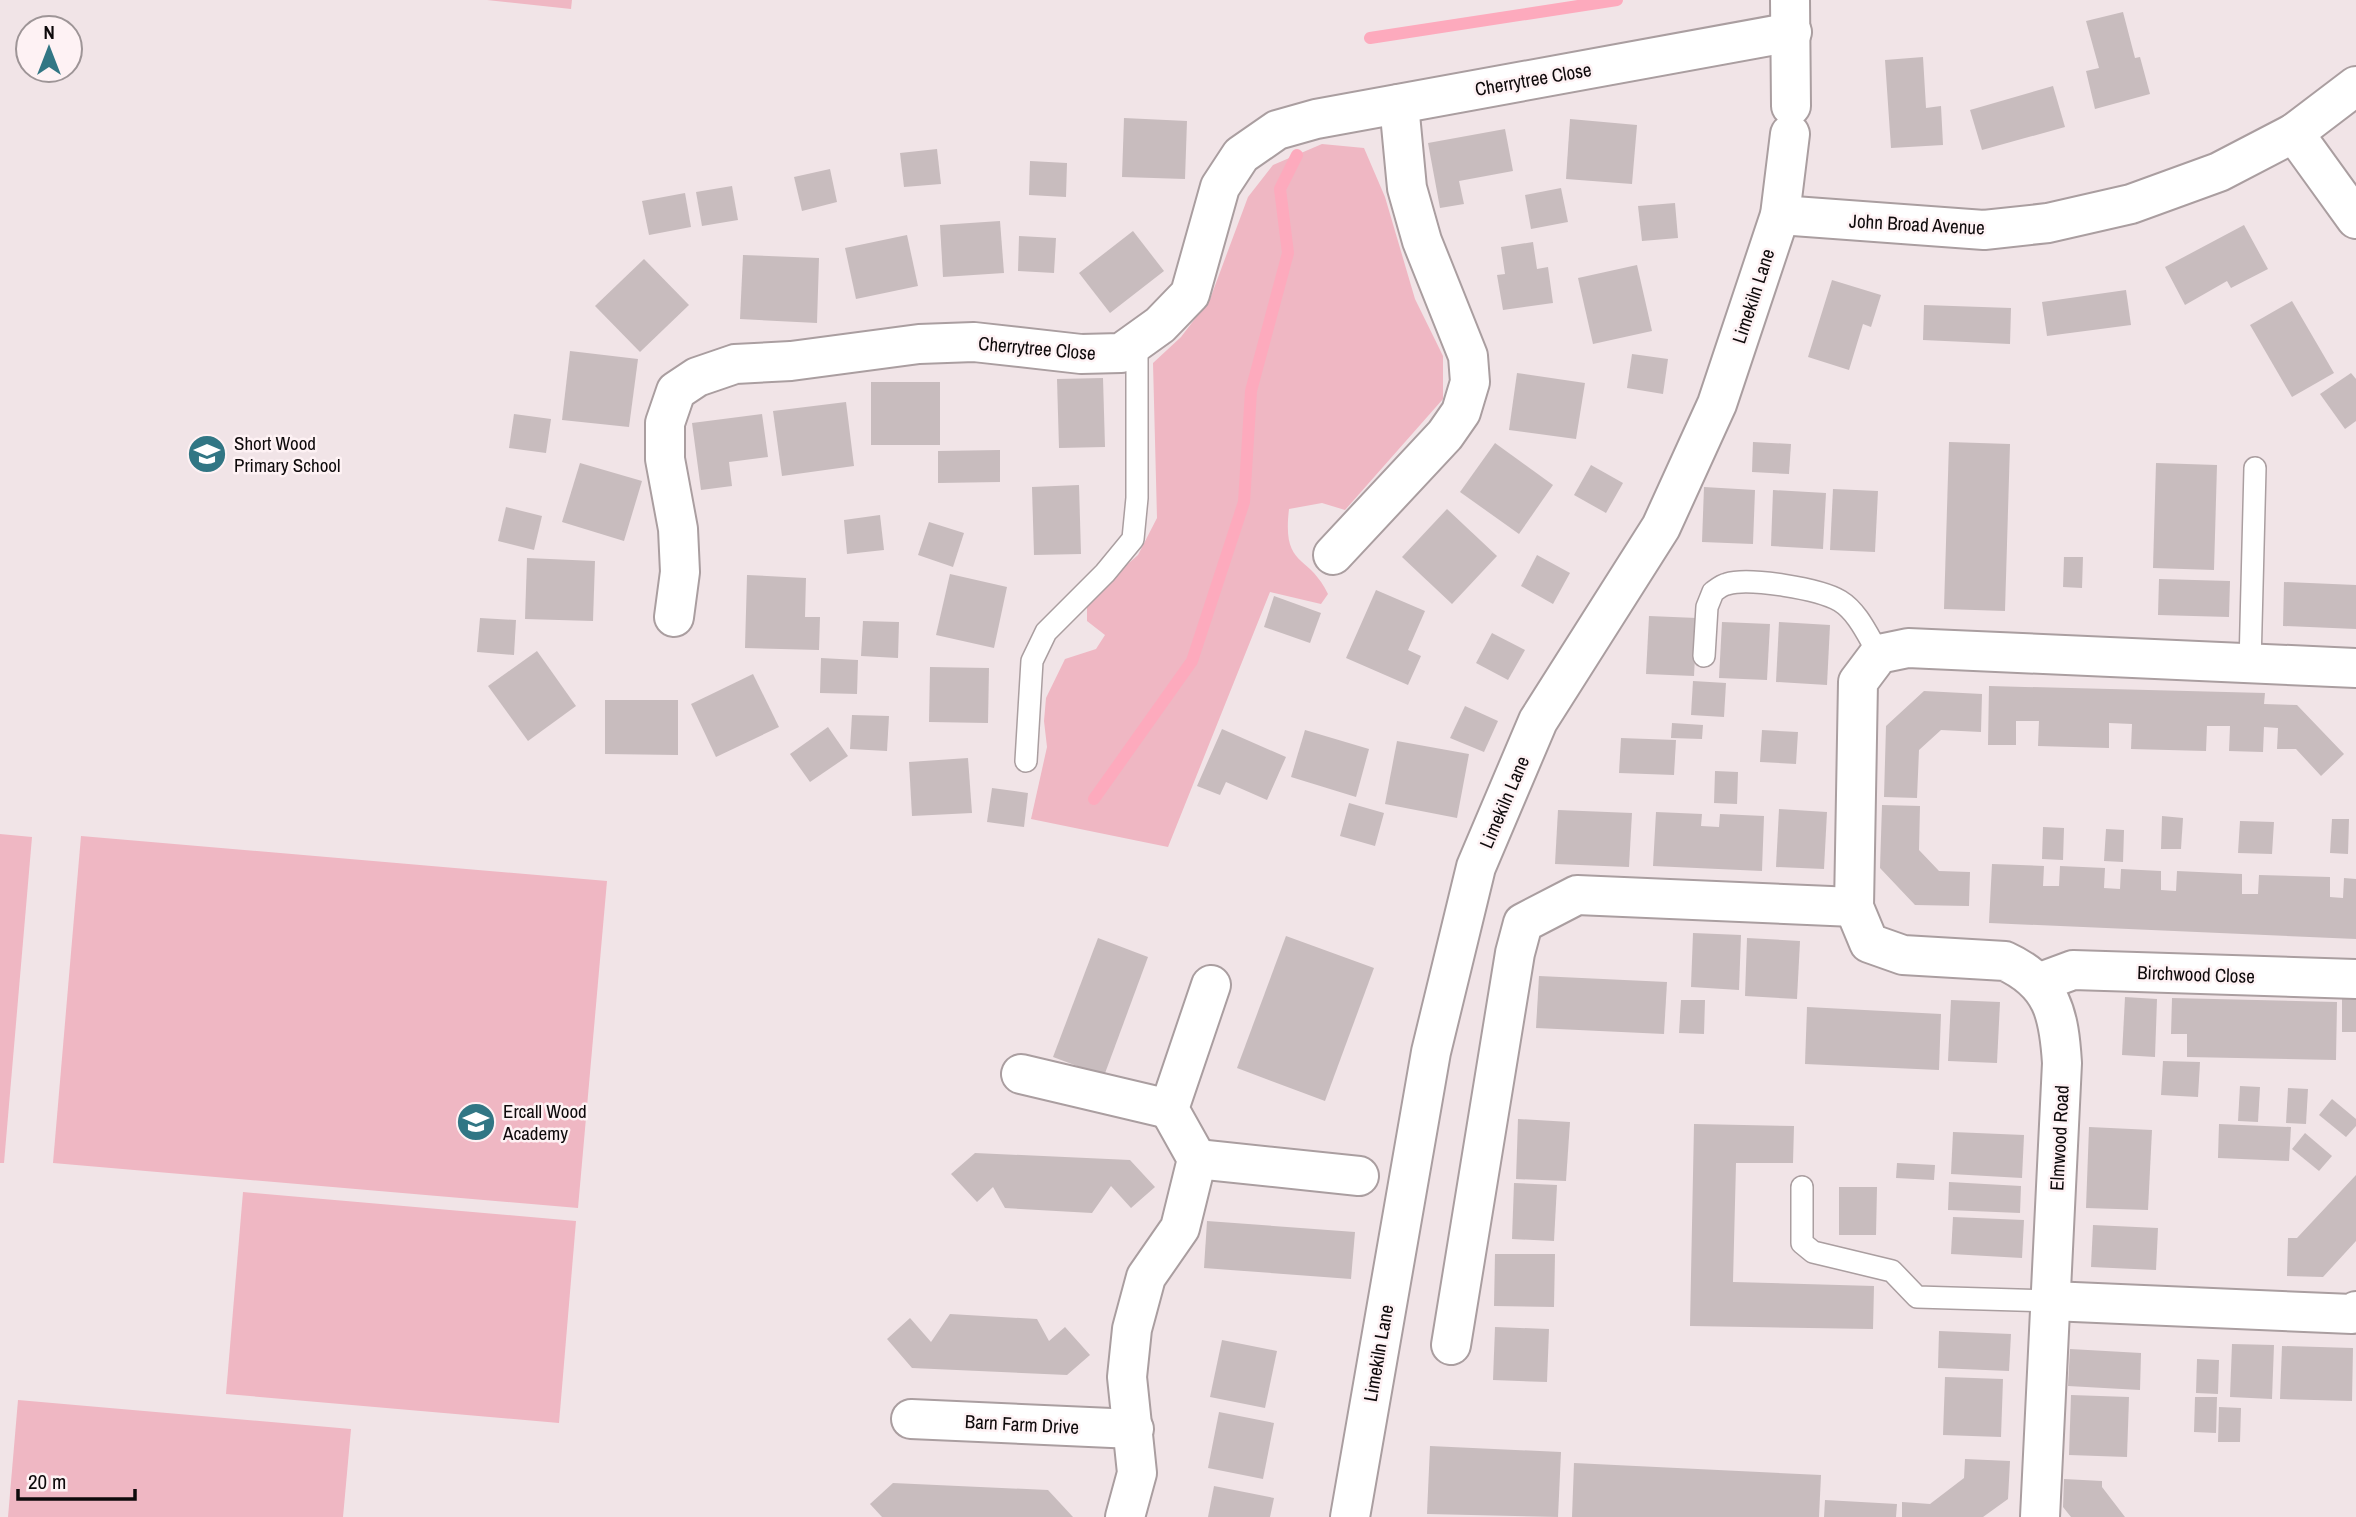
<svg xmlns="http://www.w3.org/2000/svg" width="2356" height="1517" font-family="'Archivo Narrow',sans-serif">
	<rect width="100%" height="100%" fill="#f1e4e7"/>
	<!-- green -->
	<g fill="#efb7c3">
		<path d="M487,0H572L571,9Z"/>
		<path d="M1322,144L1364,148L1385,197L1415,299L1443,356V399L1345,510L1322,503L1289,509C1282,569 1308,552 1328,594L1321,604L1270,592L1168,847L1031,819L1047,747L1044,721L1046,698L1065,659L1096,649L1105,635L1087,621V605L1104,585L1138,555L1157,518L1153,363L1181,337L1210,299L1248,197L1273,165Z"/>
		<path d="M0,834L32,837L4,1163H0Z"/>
		<path d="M81,836L607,881L578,1208L53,1163Z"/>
		<path d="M243,1192L576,1221L559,1423L226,1394Z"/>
		<path d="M18,1400L351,1429L343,1517H8Z"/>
	</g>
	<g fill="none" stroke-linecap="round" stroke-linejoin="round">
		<!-- stream -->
		<g stroke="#fdaabd" stroke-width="12">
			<path d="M1370,38L1617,0"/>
			<path d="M1094,799L1192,661L1244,502L1251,391L1288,253L1280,189L1297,155"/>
		</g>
	</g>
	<!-- building -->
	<g fill="#c8bcbe">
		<path d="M2123,12L2135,58L2140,57L2150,94L2095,109L2086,71L2099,68L2086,21Z"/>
		<path d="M1923,57L1926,108L1941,106L1943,145L1891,148L1885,60Z"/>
		<path d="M2053,86L2065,127L1982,150L1970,110Z"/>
		<path d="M1124,118L1187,121L1185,179L1122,177Z"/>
		<path d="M1570,119L1637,125L1632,184L1566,179Z"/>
		<path d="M1505,129L1513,171L1459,181L1464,204L1440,208L1428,143Z"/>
		<path d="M937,149L941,184L904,187L900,153Z"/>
		<path d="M1030,161L1067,163L1066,197L1029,195Z"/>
		<path d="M830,169L837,202L802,211L794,177Z"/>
		<path d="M732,186L738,220L702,226L696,192Z"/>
		<path d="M1561,188L1568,222L1531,229L1525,195Z"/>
		<path d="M685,193L691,227L649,235L642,201Z"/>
		<path d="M1675,203L1678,238L1642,241L1638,206Z"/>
		<path d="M1000,221L1004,273L943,277L940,225Z"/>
		<path d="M2244,225L2268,269L2231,288L2227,281L2185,305L2165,267Z"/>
		<path d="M1133,231L1164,271L1110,313L1079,273Z"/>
		<path d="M907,235L918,286L856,299L845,248Z"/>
		<path d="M1019,236L1056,238L1054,273L1018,271Z"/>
		<path d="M1533,242L1537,269L1548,267L1553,303L1503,310L1497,275L1505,274L1501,247Z"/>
		<path d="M743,255L819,258L817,323L740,319Z"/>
		<path d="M644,259L689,305L640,352L595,306Z"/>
		<path d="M1637,265L1652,331L1593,344L1578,278Z"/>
		<path d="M1832,280L1881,295L1871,327L1863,324L1849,370L1808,357Z"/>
		<path d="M2126,290L2131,325L2047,336L2042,302Z"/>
		<path d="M2292,301L2334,373L2292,397L2250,325Z"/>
		<path d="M1924,305L2011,308L2010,344L1923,340Z"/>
		<path d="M570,351L638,359L629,427L562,420Z"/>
		<path d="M1632,354L1668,359L1663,394L1627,388Z"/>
		<path d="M1517,373L1585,383L1576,439L1509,430Z"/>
		<path d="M2351,373L2356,379V421L2345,429L2320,394Z"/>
		<path d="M1103,378L1105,447L1059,448L1057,379Z"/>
		<rect x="871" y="382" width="69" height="63"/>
		<path d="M846,402L854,466L782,476L773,411Z"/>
		<path d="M514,414L551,419L546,453L509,448Z"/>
		<path d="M762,414L768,457L729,462L732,486L701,490L692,423Z"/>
		<path d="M1753,442L1791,444L1789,474L1752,472Z"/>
		<path d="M1949,442L2010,444L2005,611L1944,609Z"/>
		<path d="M1495,443L1553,485L1519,534L1460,492Z"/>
		<path d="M1000,450V482L938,483V451Z"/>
		<path d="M580,463L642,481L624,541L562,522Z"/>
		<path d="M2156,463L2217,465L2214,570L2153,568Z"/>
		<path d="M1591,465L1623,483L1606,513L1574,495Z"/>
		<path d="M1079,485L1081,554L1034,555L1032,487Z"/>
		<path d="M1704,487L1755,490L1753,544L1702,542Z"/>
		<path d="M1833,489L1878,491L1875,552L1830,550Z"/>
		<path d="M1773,490L1826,493L1823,549L1771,546Z"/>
		<path d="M506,507L542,516L534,550L498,541Z"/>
		<path d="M1447,509L1497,556L1452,604L1402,557Z"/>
		<path d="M880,515L884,550L847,554L844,520Z"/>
		<path d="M929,522L964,533L953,567L918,555Z"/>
		<path d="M1537,555L1570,573L1553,604L1521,586Z"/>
		<path d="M2064,557H2083L2082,588L2063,587Z"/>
		<path d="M527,558L595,561L593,621L525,619Z"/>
		<path d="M950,574L1007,587L994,648L936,635Z"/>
		<path d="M747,575L806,578L805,617H820L819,650L745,648Z"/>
		<path d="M2159,579L2230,581L2229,617L2158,615Z"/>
		<path d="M2284,582L2356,585V629L2283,626Z"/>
		<path d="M1376,590L1425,611L1408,650L1421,656L1408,685L1346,658Z"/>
		<path d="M1274,596L1321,613L1310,643L1264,627Z"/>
		<path d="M1649,616L1697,618L1694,676L1646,674Z"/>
		<path d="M480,618L516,620L514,655L477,652Z"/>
		<path d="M863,621L899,622L898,658L861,656Z"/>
		<path d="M1722,622L1770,624L1767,680L1719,678Z"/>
		<path d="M1779,622L1830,625L1827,685L1776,682Z"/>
		<path d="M1492,633L1525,650L1508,680L1476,663Z"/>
		<path d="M537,651L576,706L528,741L488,686Z"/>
		<path d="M821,658L858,660L857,694L820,693Z"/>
		<path d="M930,667L989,668L988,723L929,722Z"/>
		<path d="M753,674L779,727L716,757L691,704Z"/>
		<path d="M1693,681L1726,683L1724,717L1691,715Z"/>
		<path d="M1989,686L2265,693L2264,704L2297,705L2344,754L2321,776L2296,749H2277L2278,728L2264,727L2263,752L2229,751L2230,726H2207L2206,751L2131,749L2132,724L2109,723V748L2038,746L2039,721H2016V745H1988Z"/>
		<path d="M1924,691L1982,694L1981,732L1941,730L1919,750L1917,798L1884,797L1886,726Z"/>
		<path d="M605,700H678V755L605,754Z"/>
		<path d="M1465,706L1498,721L1484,752L1450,738Z"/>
		<path d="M852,715L889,716L887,751L850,749Z"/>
		<path d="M1672,723L1703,725L1702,739L1671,738Z"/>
		<path d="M828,727L848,756L810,782L790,754Z"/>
		<path d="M1222,729L1286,757L1267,800L1226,782L1220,795L1197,786Z"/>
		<path d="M1305,730L1369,749L1356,797L1291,777Z"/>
		<path d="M1762,730L1798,732L1796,764L1760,762Z"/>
		<path d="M1621,738L1676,740L1674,775L1619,773Z"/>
		<path d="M1397,741L1469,754L1457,818L1385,804Z"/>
		<path d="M968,758L972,813L912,816L909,762Z"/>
		<path d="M1715,771L1738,772L1737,804L1714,803Z"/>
		<path d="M992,788L1028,793L1024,827L987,822Z"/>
		<path d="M1349,803L1384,813L1375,846L1340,836Z"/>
		<path d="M1882,805L1920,806L1919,850L1939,871L1970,872L1969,906L1915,905L1880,868Z"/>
		<path d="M1779,809L1827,812L1824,869L1776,867Z"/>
		<path d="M1558,810L1632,813L1629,867L1555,864Z"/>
		<path d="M1656,812L1702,814L1701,826L1719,827L1720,814L1764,816L1762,871L1653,866Z"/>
		<path d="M2162,816L2183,818L2181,849H2161Z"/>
		<path d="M2332,819H2349L2348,854L2330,853Z"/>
		<path d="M2240,821L2274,822L2272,854L2238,853Z"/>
		<path d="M2043,827L2064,828L2063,860L2042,859Z"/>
		<path d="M2106,829L2124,830L2123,862L2104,861Z"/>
		<path d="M1992,864L2044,866L2043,886H2059L2060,866L2105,868L2104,888L2120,889L2121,869L2161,871V890L2176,891L2177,871L2242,874V894H2258L2259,875L2330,877V897L2343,898L2344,878L2356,879V939L1989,923Z"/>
		<path d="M1693,933L1741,935L1739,990L1691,987Z"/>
		<path d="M1286,936L1374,968L1325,1101L1237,1068Z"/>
		<path d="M1098,938L1148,957L1104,1076L1053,1057Z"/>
		<path d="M1747,938L1800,941L1797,999L1745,996Z"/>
		<path d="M1539,976L1667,982L1664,1034L1536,1028Z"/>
		<path d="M2125,997L2157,999L2155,1057L2122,1055Z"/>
		<path d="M2172,998L2337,1002L2336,1060L2187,1057V1034H2171Z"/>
		<rect x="2342" y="998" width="14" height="34"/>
		<path d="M1681,1000H1705L1704,1034L1679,1033Z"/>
		<path d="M1951,1000L2000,1002L1997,1063L1948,1061Z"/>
		<path d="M1807,1007L1941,1014L1939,1070L1805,1064Z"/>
		<path d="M2163,1061L2200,1062L2198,1097L2161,1095Z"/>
		<path d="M2240,1086L2260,1087L2258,1122L2238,1121Z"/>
		<path d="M2288,1088L2308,1089L2306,1124L2286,1123Z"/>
		<path d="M2332,1099L2356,1119V1126L2346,1137L2319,1115Z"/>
		<path d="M1518,1119L1570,1122L1566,1181L1516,1179Z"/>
		<path d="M1694,1124L1794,1126L1793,1163H1736L1733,1282L1874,1286L1873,1329L1690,1326Z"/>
		<path d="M2219,1124L2291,1127L2289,1161L2218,1158Z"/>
		<path d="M2089,1127L2152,1130L2148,1210L2086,1208Z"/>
		<path d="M1953,1132L2024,1135L2022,1178L1951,1174Z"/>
		<path d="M2305,1133L2332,1156L2319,1171L2292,1149Z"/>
		<path d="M975,1153L1130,1160L1155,1187L1131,1208L1111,1186L1092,1213L1005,1208L993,1187L977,1202L951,1174Z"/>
		<path d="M1897,1163L1935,1165L1934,1180L1896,1178Z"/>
		<path d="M2356,1175V1241L2323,1277L2287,1276L2288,1238H2297Z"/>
		<path d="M1949,1182L2021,1186L2020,1213L1948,1210Z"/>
		<path d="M1514,1183L1557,1185L1554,1241L1512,1239Z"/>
		<path d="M1839,1187H1877L1876,1235H1839Z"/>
		<path d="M1953,1217L2024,1220L2022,1258L1951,1254Z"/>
		<path d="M1207,1221L1355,1232L1351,1279L1204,1268Z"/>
		<path d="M2093,1225L2158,1228L2156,1270L2091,1267Z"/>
		<path d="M1495,1254H1555L1554,1307L1494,1306Z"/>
		<path d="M950,1314L1037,1319L1049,1341L1065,1327L1090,1355L1067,1375L912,1368L887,1339L910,1318L931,1342Z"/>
		<path d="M1495,1327L1549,1329L1547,1382L1493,1380Z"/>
		<path d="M1939,1331L2011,1334L2009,1371L1938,1368Z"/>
		<path d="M1222,1340L1277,1351L1265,1408L1210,1397Z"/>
		<path d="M2232,1344L2274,1345L2272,1399L2230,1397Z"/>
		<path d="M2282,1346L2353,1348L2352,1401L2280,1399Z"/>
		<path d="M2070,1349L2141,1353L2140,1390L2068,1386Z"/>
		<path d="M2197,1359L2219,1360L2218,1394L2196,1393Z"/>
		<path d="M1945,1377L2003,1379L2001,1437L1943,1435Z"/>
		<path d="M2071,1395L2129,1397L2127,1457L2069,1455Z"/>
		<path d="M2195,1397H2217L2216,1433L2194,1432Z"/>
		<path d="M2219,1407L2241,1408L2240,1442H2218Z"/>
		<path d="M1219,1412L1274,1423L1263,1479L1208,1468Z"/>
		<path d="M1430,1446L1561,1452L1558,1517L1427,1514Z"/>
		<path d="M1965,1459L2010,1461L2008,1499L1983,1517H1902V1502L1930,1504L1964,1478Z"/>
		<path d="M1574,1463L1821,1475L1819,1517H1572Z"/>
		<path d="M2064,1479L2102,1481V1487L2125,1517H2071L2063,1507Z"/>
		<path d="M893,1483L1048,1490L1073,1517H882L870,1504Z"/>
		<path d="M1214,1486L1274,1498L1270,1517H1208Z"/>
		<path d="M1825,1500L1897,1504L1896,1517H1824Z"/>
	</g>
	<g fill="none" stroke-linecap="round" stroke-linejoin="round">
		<!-- lane casing -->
		<g stroke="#aa9ea0" stroke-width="24">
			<g id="lane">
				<path d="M1704,656L1707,607L1713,592C1717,589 1722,585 1727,584C1749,577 1820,589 1840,601C1858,612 1868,636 1879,654"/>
				<path d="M2250,665L2255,468"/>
				<path d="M1026,761L1032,661L1046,632L1105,573L1133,539L1137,498V341"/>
				<path d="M1802,1187V1243L1813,1252L1892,1271L1917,1297L2051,1301"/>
			</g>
		</g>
		<!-- street casing -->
		<g stroke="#aa9ea0" stroke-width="42">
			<g id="street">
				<path d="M1790,0L1791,106"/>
				<path d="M2294,133L2356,219"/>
				<path d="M1780,215L1984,230L2048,223L2131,204L2219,172L2294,133L2356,86"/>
				<path d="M1333,555L1445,435L1461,412L1470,382L1468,356L1422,241L1407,188L1399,104"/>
				<path d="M674,617L680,572L678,529L665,459V423L676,391L697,377L735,364L791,361L919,344L974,342L1081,354L1121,353L1160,325L1190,294L1220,187L1241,155L1277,130L1316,119L1792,32"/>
				<path d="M2038,983L2073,970L2356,979"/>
				<path d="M1021,1074L1169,1109"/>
				<path d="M1197,1159L1359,1176"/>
				<path d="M2051,1301L2352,1314L2356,1311"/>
				<path d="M1451,1345L1515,953L1523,923L1577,895L1854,907"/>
				<path d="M911,1419L1134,1429"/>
				<path d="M1125,1517L1137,1473L1127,1377L1132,1329L1146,1277L1180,1228L1197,1159L1169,1109L1211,985"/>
				<path d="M1350,1517L1431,1052L1476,867L1538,721L1661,527L1717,404L1780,215L1790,134"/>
				<path d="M2040,1517L2062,1063C2059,1015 2053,983 2005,961L1903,955L1869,943L1854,907L1858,682L1879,654L1908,648L2356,668"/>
			</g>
		</g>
		<!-- lane -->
		<use href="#lane" stroke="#fff" stroke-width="21"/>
		<!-- street -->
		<use href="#street" stroke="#fff" stroke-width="38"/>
	</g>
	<!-- icons -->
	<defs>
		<g id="school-disc" transform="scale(2.0125)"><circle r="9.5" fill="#317684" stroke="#fef2f4"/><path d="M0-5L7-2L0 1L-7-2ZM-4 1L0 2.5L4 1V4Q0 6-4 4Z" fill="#fff"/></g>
	</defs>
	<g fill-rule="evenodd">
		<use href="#school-disc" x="207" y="454"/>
		<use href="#school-disc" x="476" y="1122"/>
	</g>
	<g text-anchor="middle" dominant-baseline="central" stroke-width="5" stroke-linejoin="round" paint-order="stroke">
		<!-- street labels -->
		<g font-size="19" fill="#0e0a0b" stroke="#fef2f4">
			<text transform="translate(1533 79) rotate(-10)">Cherrytree Close</text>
			<text transform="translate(1917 224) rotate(3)">John Broad Avenue</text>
			<text transform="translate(1753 296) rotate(-72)">Limekiln Lane</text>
			<text transform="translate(1037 348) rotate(5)">Cherrytree Close</text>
			<text transform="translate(1504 802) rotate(-67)">Limekiln Lane</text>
			<text transform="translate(2196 974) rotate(2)">Birchwood Close</text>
			<text transform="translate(2059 1138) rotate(-87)">Elmwood Road</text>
			<text transform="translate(1378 1353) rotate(-80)">Limekiln Lane</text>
			<text transform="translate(1022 1424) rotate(3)">Barn Farm Drive</text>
		</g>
		<!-- poi labels -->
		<g font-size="19" fill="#0e0a0b" stroke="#fef2f4" text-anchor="start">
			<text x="234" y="443">Short Wood<tspan x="234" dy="22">Primary School</tspan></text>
			<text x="503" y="1111">Ercall Wood<tspan x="503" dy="22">Academy</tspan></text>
		</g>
	</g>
	<!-- north arrow -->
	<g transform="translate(49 49)"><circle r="33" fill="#fef2f4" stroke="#9e9597" stroke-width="2"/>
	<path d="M0-5L12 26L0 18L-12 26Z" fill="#317684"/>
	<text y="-10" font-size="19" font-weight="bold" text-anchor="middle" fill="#0e0a0b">N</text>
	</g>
	<!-- scale -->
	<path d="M18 1489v10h117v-10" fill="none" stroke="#0e0a0b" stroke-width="3.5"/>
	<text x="28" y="1489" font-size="21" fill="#0e0a0b" stroke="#fef2f4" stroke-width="5" paint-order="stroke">20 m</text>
</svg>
